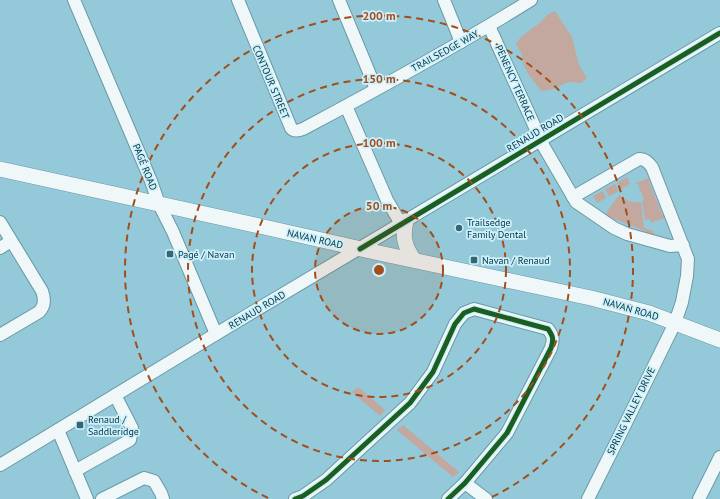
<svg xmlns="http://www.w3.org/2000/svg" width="720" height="499" font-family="'PT Sans',sans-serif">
	<rect width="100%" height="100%" fill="#93c9d8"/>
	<!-- green -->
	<g fill="#c3a89f">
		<path d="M555,11L572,37L579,65L587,78L581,83L569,82L550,90L541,91L528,74L523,63L522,55L516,44C522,34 528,32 537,25C545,18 545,15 555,11Z"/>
		<path d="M627,177L630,184L621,189L617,183Z"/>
		<path d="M651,177L649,182L662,214L666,216L667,217L651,223L650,219L645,220L642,201L644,200L638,184H635L636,183Z"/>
		<path d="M615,184L619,191L609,196L605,189Z"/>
		<path d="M603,191L606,198L597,203L593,196Z"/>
		<path d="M619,195C626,201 632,203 641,202L644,228L654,231L653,237L647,235L645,231L612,218L608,220L604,216Z"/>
		<path d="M358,387L385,410L380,416L352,392Z"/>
		<path d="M403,425L459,472L453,477L397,430Z"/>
	</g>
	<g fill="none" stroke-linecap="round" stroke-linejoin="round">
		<!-- minor casing -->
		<g stroke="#6b99a4" stroke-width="14">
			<g id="minor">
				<path d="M74,0L151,181L159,204L173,232L216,334"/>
				<path d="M238,0L291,128C294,132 298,131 303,129C380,88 457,46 531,0"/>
				<path d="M339,0L376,89"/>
				<path d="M444,0L461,42"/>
				<path d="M489,26L544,147L576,202L614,228L627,234L670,246L683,245"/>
				<path d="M346,106L387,200L401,224"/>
				<path d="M573,197L639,159C645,159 648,162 652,167L688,259L687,276L682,302L675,323L613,449L588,499"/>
				<path d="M0,222L42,291C45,299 45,306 39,312L0,335"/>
				<path d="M0,248L11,241"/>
				<path d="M58,430L87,499"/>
				<path d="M0,465L216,334L720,33"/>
				<path d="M75,471L130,440L132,428L115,395"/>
				<path d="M465,483L486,499"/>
				<path d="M102,499L144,478L154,481L161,493L163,499"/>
				<path d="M295,499L303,496L326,480L410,403L433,372L455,324L464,313L474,309L548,329C553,336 554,339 551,348L507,433L465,483L448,499"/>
				<path d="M699,499L720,457"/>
			</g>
		</g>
		<!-- major casing -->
		<g stroke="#6b99a4" stroke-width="16">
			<g id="major">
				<path d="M0,169L264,227L379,253L591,298L649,313L720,340"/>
				<path d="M406,221C402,237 405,247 414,260"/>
			</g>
		</g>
		<!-- minor -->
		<use href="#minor" stroke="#eff7f9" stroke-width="12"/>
		<!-- major -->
		<use href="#major" stroke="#eff7f9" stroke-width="15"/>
		<!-- cycleway casing -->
		<g stroke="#cdf1fc" stroke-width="8">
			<g id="cycleway">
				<path d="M360,249L720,33"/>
				<path d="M295,499L303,496L326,480L410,403L433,372L455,324L464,313L474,309L548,329C553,336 554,339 551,348L507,433L465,483L448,499"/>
			</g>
		</g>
		<!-- cycleway -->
		<use href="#cycleway" stroke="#1b5e20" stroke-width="5"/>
	</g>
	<!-- distance rings -->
	<circle cx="379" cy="270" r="64" fill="#a34d1a" fill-opacity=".12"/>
	<g fill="none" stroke="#a34d1a" stroke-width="2" stroke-dasharray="7 5">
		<circle cx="379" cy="270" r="64"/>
		<circle cx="379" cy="270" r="127"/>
		<circle cx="379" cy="270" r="191"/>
		<path d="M268 498A254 254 0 1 1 490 498"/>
	</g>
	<!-- markers -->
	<g fill="#356673" stroke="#cdf1fc" stroke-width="1.5">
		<circle cx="459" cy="228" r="4"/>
		<rect x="166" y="250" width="8" height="8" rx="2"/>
		<rect x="470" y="256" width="8" height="8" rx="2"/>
		<rect x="76" y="421" width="8" height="8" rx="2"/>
	</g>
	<g text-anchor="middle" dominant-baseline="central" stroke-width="3.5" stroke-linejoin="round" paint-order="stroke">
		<!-- street labels -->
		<g font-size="10" fill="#03313c" stroke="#cdf1fc">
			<text transform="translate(445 51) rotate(-29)">TRAILSEDGE WAY</text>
			<text transform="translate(271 82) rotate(67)">CONTOUR STREET</text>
			<text transform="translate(515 83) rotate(66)">PENENCY TERRACE</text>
			<text transform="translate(535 133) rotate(-31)">RENAUD ROAD</text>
			<text transform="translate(145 167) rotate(68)">PAGÉ ROAD</text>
			<text transform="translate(315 239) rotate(13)">NAVAN ROAD</text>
			<text transform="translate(631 309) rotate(16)">NAVAN ROAD</text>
			<text transform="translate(257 310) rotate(-31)">RENAUD ROAD</text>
			<text transform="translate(631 411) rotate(-64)">SPRING VALLEY DRIVE</text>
		</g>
		<!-- poi labels -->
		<g font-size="10" fill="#03313c" stroke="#cdf1fc" text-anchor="start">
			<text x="467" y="222">Trailsedge<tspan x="467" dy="12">Family Dental</tspan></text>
			<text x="178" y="254">Pagé / Navan</text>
			<text x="482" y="260">Navan / Renaud</text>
			<text x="88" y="419">Renaud /<tspan x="88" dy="12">Saddleridge</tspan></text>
		</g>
	</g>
	<circle cx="379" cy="270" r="6" fill="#a34d1a" stroke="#cdf1fc" stroke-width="2"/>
	<g font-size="12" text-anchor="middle" font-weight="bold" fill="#a34d1a" stroke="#cdf1fc" stroke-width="3.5" stroke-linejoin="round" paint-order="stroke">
		<text x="379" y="20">200 m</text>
		<text x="379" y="83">150 m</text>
		<text x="379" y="147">100 m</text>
		<text x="379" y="210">50 m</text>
	</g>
</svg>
